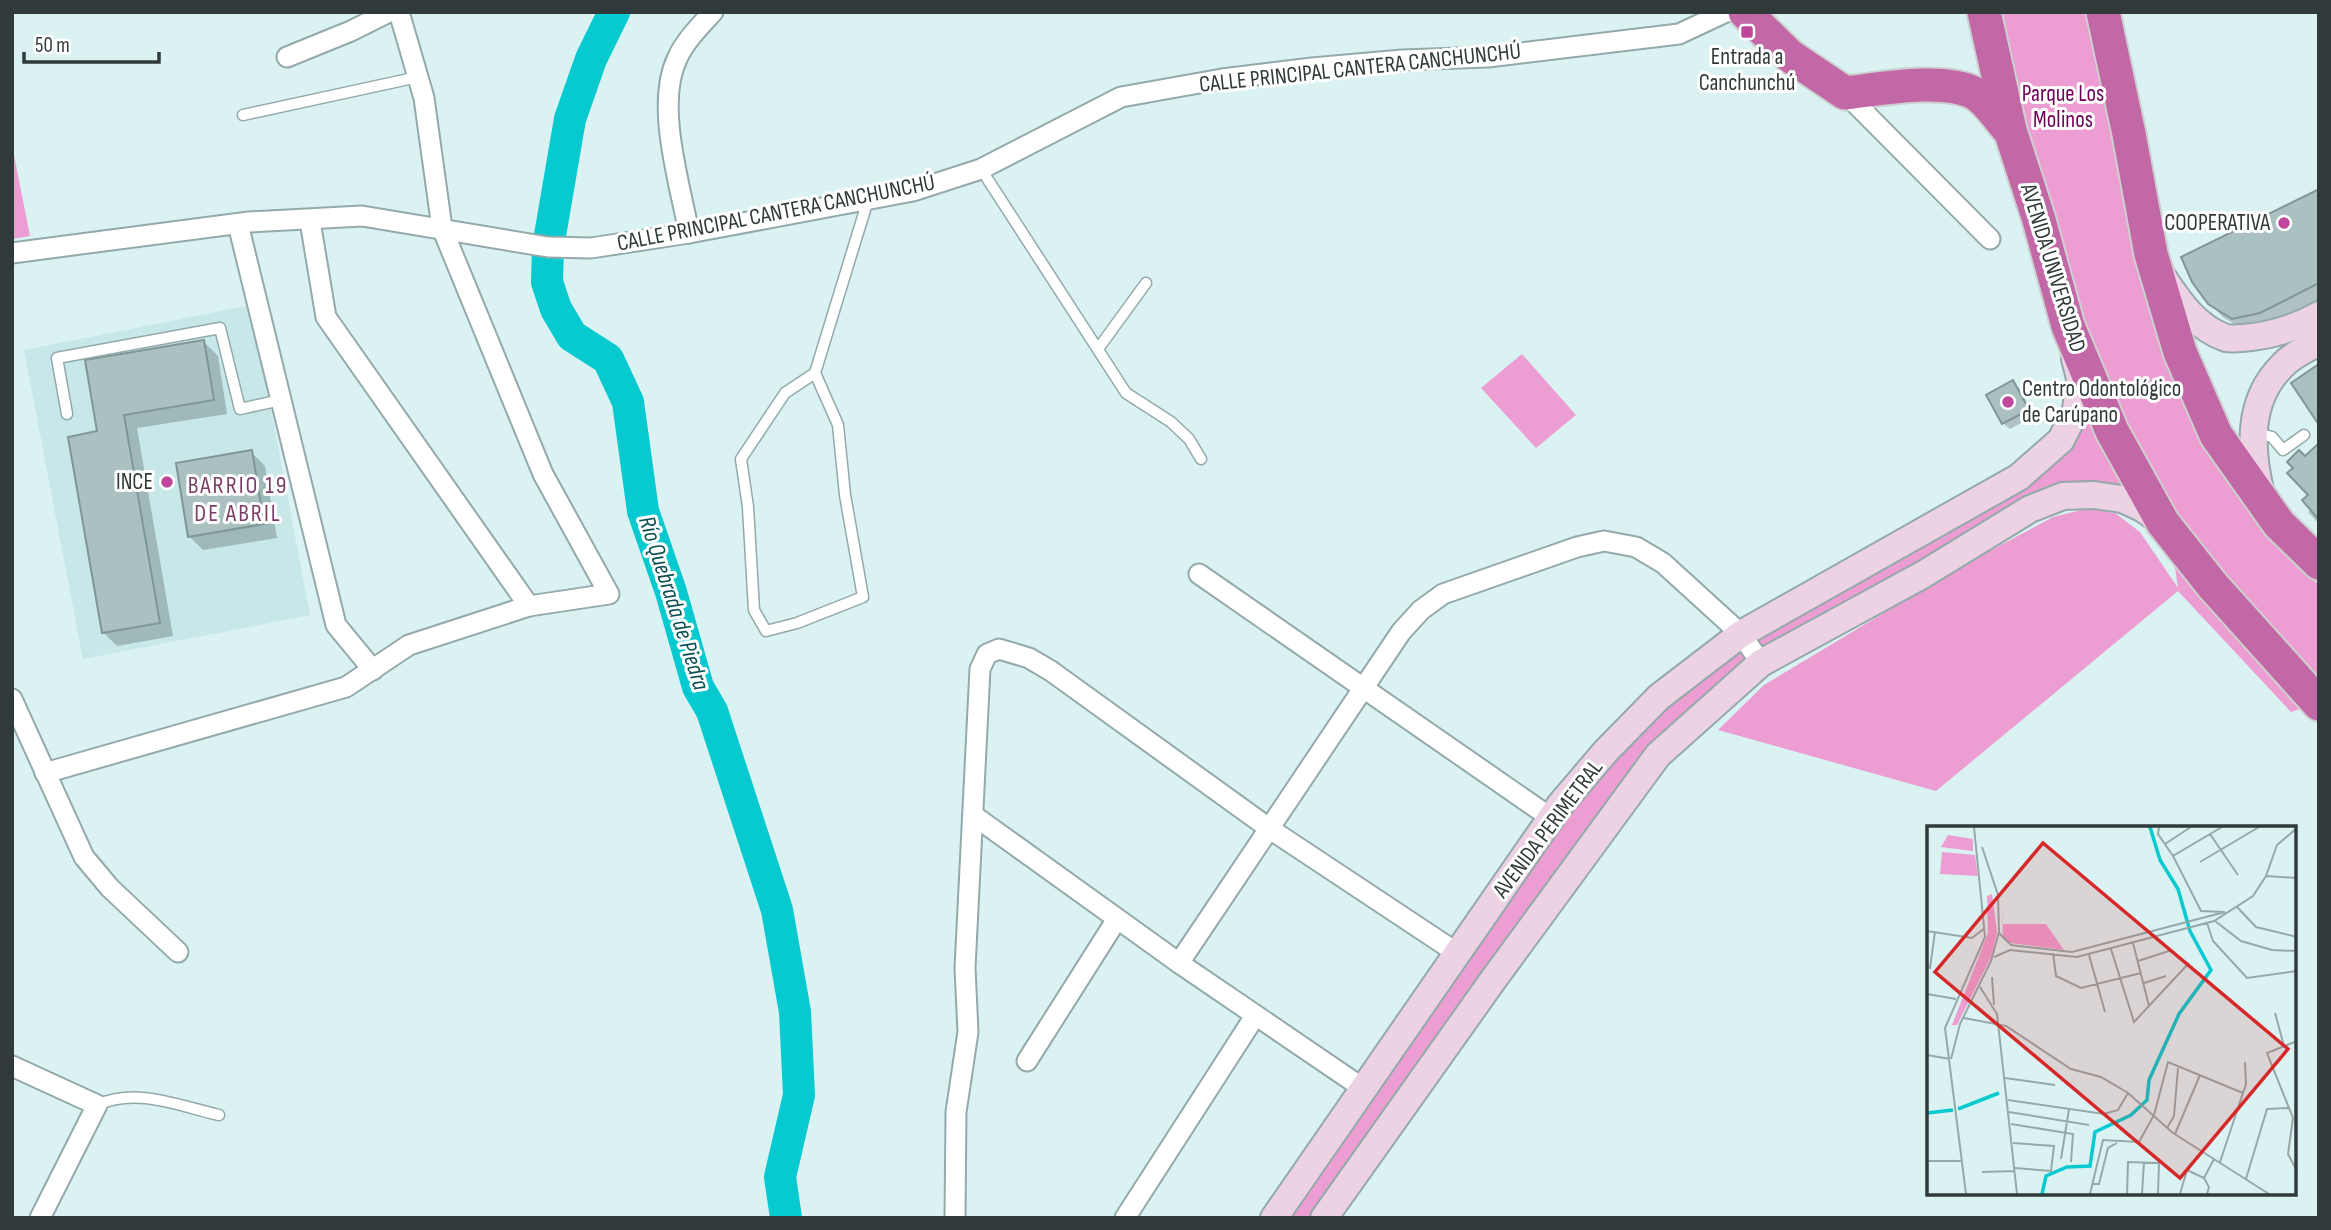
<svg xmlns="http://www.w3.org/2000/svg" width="2331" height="1230" font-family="'Sofia Sans Condensed',sans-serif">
	<rect width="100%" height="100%" fill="#dbf2f3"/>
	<!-- built -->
	<path fill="#c7e7e8" d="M251,305L310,615L83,659L24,350Z"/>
	<!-- green -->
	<g fill="#ec9ed2">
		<path d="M1997,12H2086L2130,203L2267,533L2319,585V678L2262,618L2176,517L2094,367L2023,130Z"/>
		<path d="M12,145L30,236L12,239Z"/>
		<path d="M1522,354L1576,415L1536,448L1481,388Z"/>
		<path d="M2080,378L2137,498L2073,487L1761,663L1658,755L1324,1218H1274L1560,805L1659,697L2061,440Z"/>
		<path d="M2089,508L2115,513L2140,532L2178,588L2174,561L2303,708L2291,712L2178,591L1936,791L1718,730L1764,685L1967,563L2053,517Z"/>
	</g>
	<!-- shadow -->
	<g fill="#0003">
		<path d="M2319,191V305L2248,332L2224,318L2209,303Z"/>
		<path d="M204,342L218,356L227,414L137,428L173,636L117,646L103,632L99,433Z"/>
		<path d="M2013,383L2020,389L2034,416L2010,429L2003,423Z"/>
		<path d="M2319,445V524L2308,512L2312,509L2305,459Z"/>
		<path d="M251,452L265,466L277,538L203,550L189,536Z"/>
	</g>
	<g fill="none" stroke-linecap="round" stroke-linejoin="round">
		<!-- river -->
		<path stroke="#07cad0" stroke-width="32" d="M614,12L591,59L570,119L548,247L547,282L556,309L572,336L608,359L628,402L643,511L671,592L698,687L712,711L777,910L795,1012L799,1095L780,1177L786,1218"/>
	</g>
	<!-- building -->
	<g fill="#aac0c1" stroke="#819697" stroke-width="2">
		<path d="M2319,189V283L2260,313L2232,319L2208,304L2192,282L2181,257Z"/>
		<path d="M204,340L214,400L124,415L160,623L102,633L68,437L97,431L85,360Z"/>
		<path d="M2319,364V425L2291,383Z"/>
		<path d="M2013,380L2029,410L2002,424L1986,395Z"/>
		<path d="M2319,443V520L2302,500L2308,495L2287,473L2293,468L2287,462L2299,450L2305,456Z"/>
		<path d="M252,450L264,524L188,537L176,463Z"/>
	</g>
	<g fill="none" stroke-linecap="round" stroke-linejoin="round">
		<!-- lane casing -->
		<g stroke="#94a9aa" stroke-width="13">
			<g id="lane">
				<path d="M243,115L418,77"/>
				<path d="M981,169L1126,393L1171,422L1189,439L1201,459"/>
				<path d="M1098,349L1146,283"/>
				<path d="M815,373L838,425L845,495L863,597L797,623L766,631L754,610L748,507L741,459L785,393Z"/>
				<path d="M815,373L868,200"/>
				<path d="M67,414L57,358L220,328L240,409L281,400"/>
				<path d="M2257,433L2272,437L2283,450L2304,435"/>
				<path d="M97,1105C137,1087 179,1106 219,1115"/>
			</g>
		</g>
		<!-- street casing -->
		<g stroke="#94a9aa" stroke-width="23">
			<g id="street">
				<path d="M287,57L351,31L389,12"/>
				<path d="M1845,93L1990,239"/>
				<path d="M310,221L326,317L529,606"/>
				<path d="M238,224L336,625L373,670"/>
				<path d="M689,233C680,184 655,105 677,59C684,42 700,26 713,12"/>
				<path d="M12,253L249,222L362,216L548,247L591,248L689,233L913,191L981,169L1121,97L1222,79L1312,68L1402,60L1488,57L1679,34L1726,12"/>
				<path d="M1199,574L1551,818"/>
				<path d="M12,699L84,857L110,888L178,952"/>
				<path d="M45,773L346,687L409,645L529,606L609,594L543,474L442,228L424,98L399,12"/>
				<path d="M973,815L1179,963L1364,1089"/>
				<path d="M1179,963L1401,632L1421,610L1443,594L1577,547L1604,541L1636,547L1663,563L1741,634L1761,663"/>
				<path d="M1027,1061L1117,919"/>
				<path d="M12,1066L97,1105L40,1218"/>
				<path d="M955,1218L956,1112L968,1032L965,968L980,669L987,654L999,649L1029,658L1051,671L1270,829L1457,953"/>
				<path d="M1125,1218L1255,1016"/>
			</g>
		</g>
		<!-- secondary casing -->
		<g stroke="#94a9aa" stroke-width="30">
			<g id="secondary">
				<path d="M2164,279C2180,303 2197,328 2226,338C2231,339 2237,338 2242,338C2270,336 2294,329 2319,315"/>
				<path d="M2261,494C2250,449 2247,401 2282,366C2292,355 2306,349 2319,342"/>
				<path d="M1274,1218L1560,805L1606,751L1659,697L1741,634L2019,477L2061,440L2076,410L2080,378L2075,359"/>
				<path d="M1324,1218L1493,980L1658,755L1761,663L1924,574L2030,509L2063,496L2094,495L2122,499L2142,508L2162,522"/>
			</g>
		</g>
		<!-- highway casing -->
		<g stroke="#ced0d0" stroke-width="37">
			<g id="highway">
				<path d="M1745,12L1790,56L1845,93C1880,89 1943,77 1974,93C1987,100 1998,118 2008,129"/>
				<path d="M1984,12L2010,130L2039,220L2068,326L2112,431L2163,523L2213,586L2319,704"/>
				<path d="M2103,12L2129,134L2151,254L2180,352L2216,435L2279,524L2319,563"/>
			</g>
		</g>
		<!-- lane -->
		<use href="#lane" stroke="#fff" stroke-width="10"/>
		<!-- street -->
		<use href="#street" stroke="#fff" stroke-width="19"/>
		<!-- secondary -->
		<use href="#secondary" stroke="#edd2e4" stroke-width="26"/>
		<!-- highway -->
		<use href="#highway" stroke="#c268a6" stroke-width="33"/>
	</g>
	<!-- markers -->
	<g fill="#bf489d" stroke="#fff" stroke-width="2.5">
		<rect x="1740" y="25" width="14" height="14" rx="3.5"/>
		<circle cx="2284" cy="223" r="7"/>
		<circle cx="2008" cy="402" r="7"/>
		<circle cx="167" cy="482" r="7"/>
	</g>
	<g text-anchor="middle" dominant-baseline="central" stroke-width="6" stroke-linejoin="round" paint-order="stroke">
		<!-- poi labels -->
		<g font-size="23" fill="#313a3a" stroke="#fff" text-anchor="end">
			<text x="1747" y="57" text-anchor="middle">Entrada a<tspan x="1747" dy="26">Canchunchú</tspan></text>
			<text x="2270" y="223">COOPERATIVA</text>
			<text x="2022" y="389" text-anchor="start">Centro Odontológico<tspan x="2022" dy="26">de Carúpano</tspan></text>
			<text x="153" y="482">INCE</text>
		</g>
		<!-- street labels -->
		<g font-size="23" fill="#313a3a" stroke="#fff">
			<text transform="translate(1360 68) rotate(-6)">CALLE PRINCIPAL CANTERA CANCHUNCHÚ</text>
			<text transform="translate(776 213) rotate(-11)">CALLE PRINCIPAL CANTERA CANCHUNCHÚ</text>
			<text transform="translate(2053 268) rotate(73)">AVENIDA UNIVERSIDAD</text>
			<text transform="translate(1548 829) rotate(-53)">AVENIDA PERIMETRAL</text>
		</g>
		<!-- park labels -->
		<g font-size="23" fill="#6e0057" stroke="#fff">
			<text x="2063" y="94">Parque Los<tspan x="2063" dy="26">Molinos</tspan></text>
		</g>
		<!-- neighbourhood labels -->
		<g font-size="24" letter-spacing="2" fill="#7a3d67" stroke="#fff">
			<text x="238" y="485">BARRIO 19<tspan x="238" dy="28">DE ABRIL</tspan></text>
		</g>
		<!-- water labels -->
		<g font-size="24" font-style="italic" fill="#0a5053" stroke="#fff">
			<text transform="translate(674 603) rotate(72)">Río Quebrada de Piedra</text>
		</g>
	</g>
	<!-- overview -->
	<g transform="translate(1927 826)">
		<rect width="369" height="369" fill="#dbf2f3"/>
		<path d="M21,9L46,13V25L14,21ZM15,26L48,29L51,50L13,48ZM65,68L70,106L65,129L30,199H25L61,107L60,70ZM75,75L76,98H119L137,124L83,117L76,112Z" fill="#ec9ed2"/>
		<path fill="none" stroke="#07cad0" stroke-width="3.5" d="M31,283L72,267M0,287L26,284M115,368L119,350L140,341L163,340L168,306L204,289L220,274L222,254L252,188L284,144L263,105L251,63L233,34L223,1"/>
		<path fill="none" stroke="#97a8a9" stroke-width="2" d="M232,1L231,8L246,30M295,1L246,30L274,85L297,86M283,8L311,49M238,18L264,1M273,36L332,1M339,50L370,52M310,81L329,101L370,111M288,95L314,115L345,124L370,125M280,97L286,115L320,152L370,145M0,105L45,112L58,102M72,107L84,119L145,126L298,86M206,117L222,180M184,123L207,196L262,137M126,127L129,150L154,162L214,147M162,129L178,186M67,131L83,124L150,131L287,95L326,70L339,50L350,19L370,2M211,135L245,124M0,141L3,142L8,106M65,151L67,179M217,157L239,150M53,161L70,188L90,368M0,168L29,173M348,187L357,220M37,192L79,200L144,243L174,251L201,267L246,307L342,368M370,215L340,227L366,292L361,328L370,345M0,229L23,233M24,233L33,198L64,135L72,106L71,69L55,21M78,252L128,259M81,274L177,288L191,284L201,267M82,286L162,299M84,298L146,308L144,336M240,302L247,290L251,242M248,308L273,249M86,317L127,320L124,345L88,342M134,333L142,283M0,335H34M293,336L319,258L318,236M55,346L88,345M277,352L287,333M319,353L340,283L363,282M165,358H172L181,322L190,317M39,368L18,202L58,111L47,1M163,368L176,314L212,316L227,289L241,236L316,267M200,368L201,336L232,337L231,368M215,368L217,336M253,368L260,344L277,352L282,361L280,368"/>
		<path fill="#d62828" fill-opacity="0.15" stroke="#d62828" stroke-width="3.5" d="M116,17L361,223L253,352L8,146Z"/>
		<rect width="369" height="369" fill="none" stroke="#313a3a" stroke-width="3.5"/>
	</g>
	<!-- border -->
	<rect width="2331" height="1230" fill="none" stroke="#313a3a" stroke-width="28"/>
	<!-- scale -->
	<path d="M24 52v10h135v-10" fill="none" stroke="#313a3a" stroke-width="3.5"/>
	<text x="35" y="52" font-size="21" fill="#313a3a" stroke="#ffffff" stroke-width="5" paint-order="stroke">50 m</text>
</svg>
